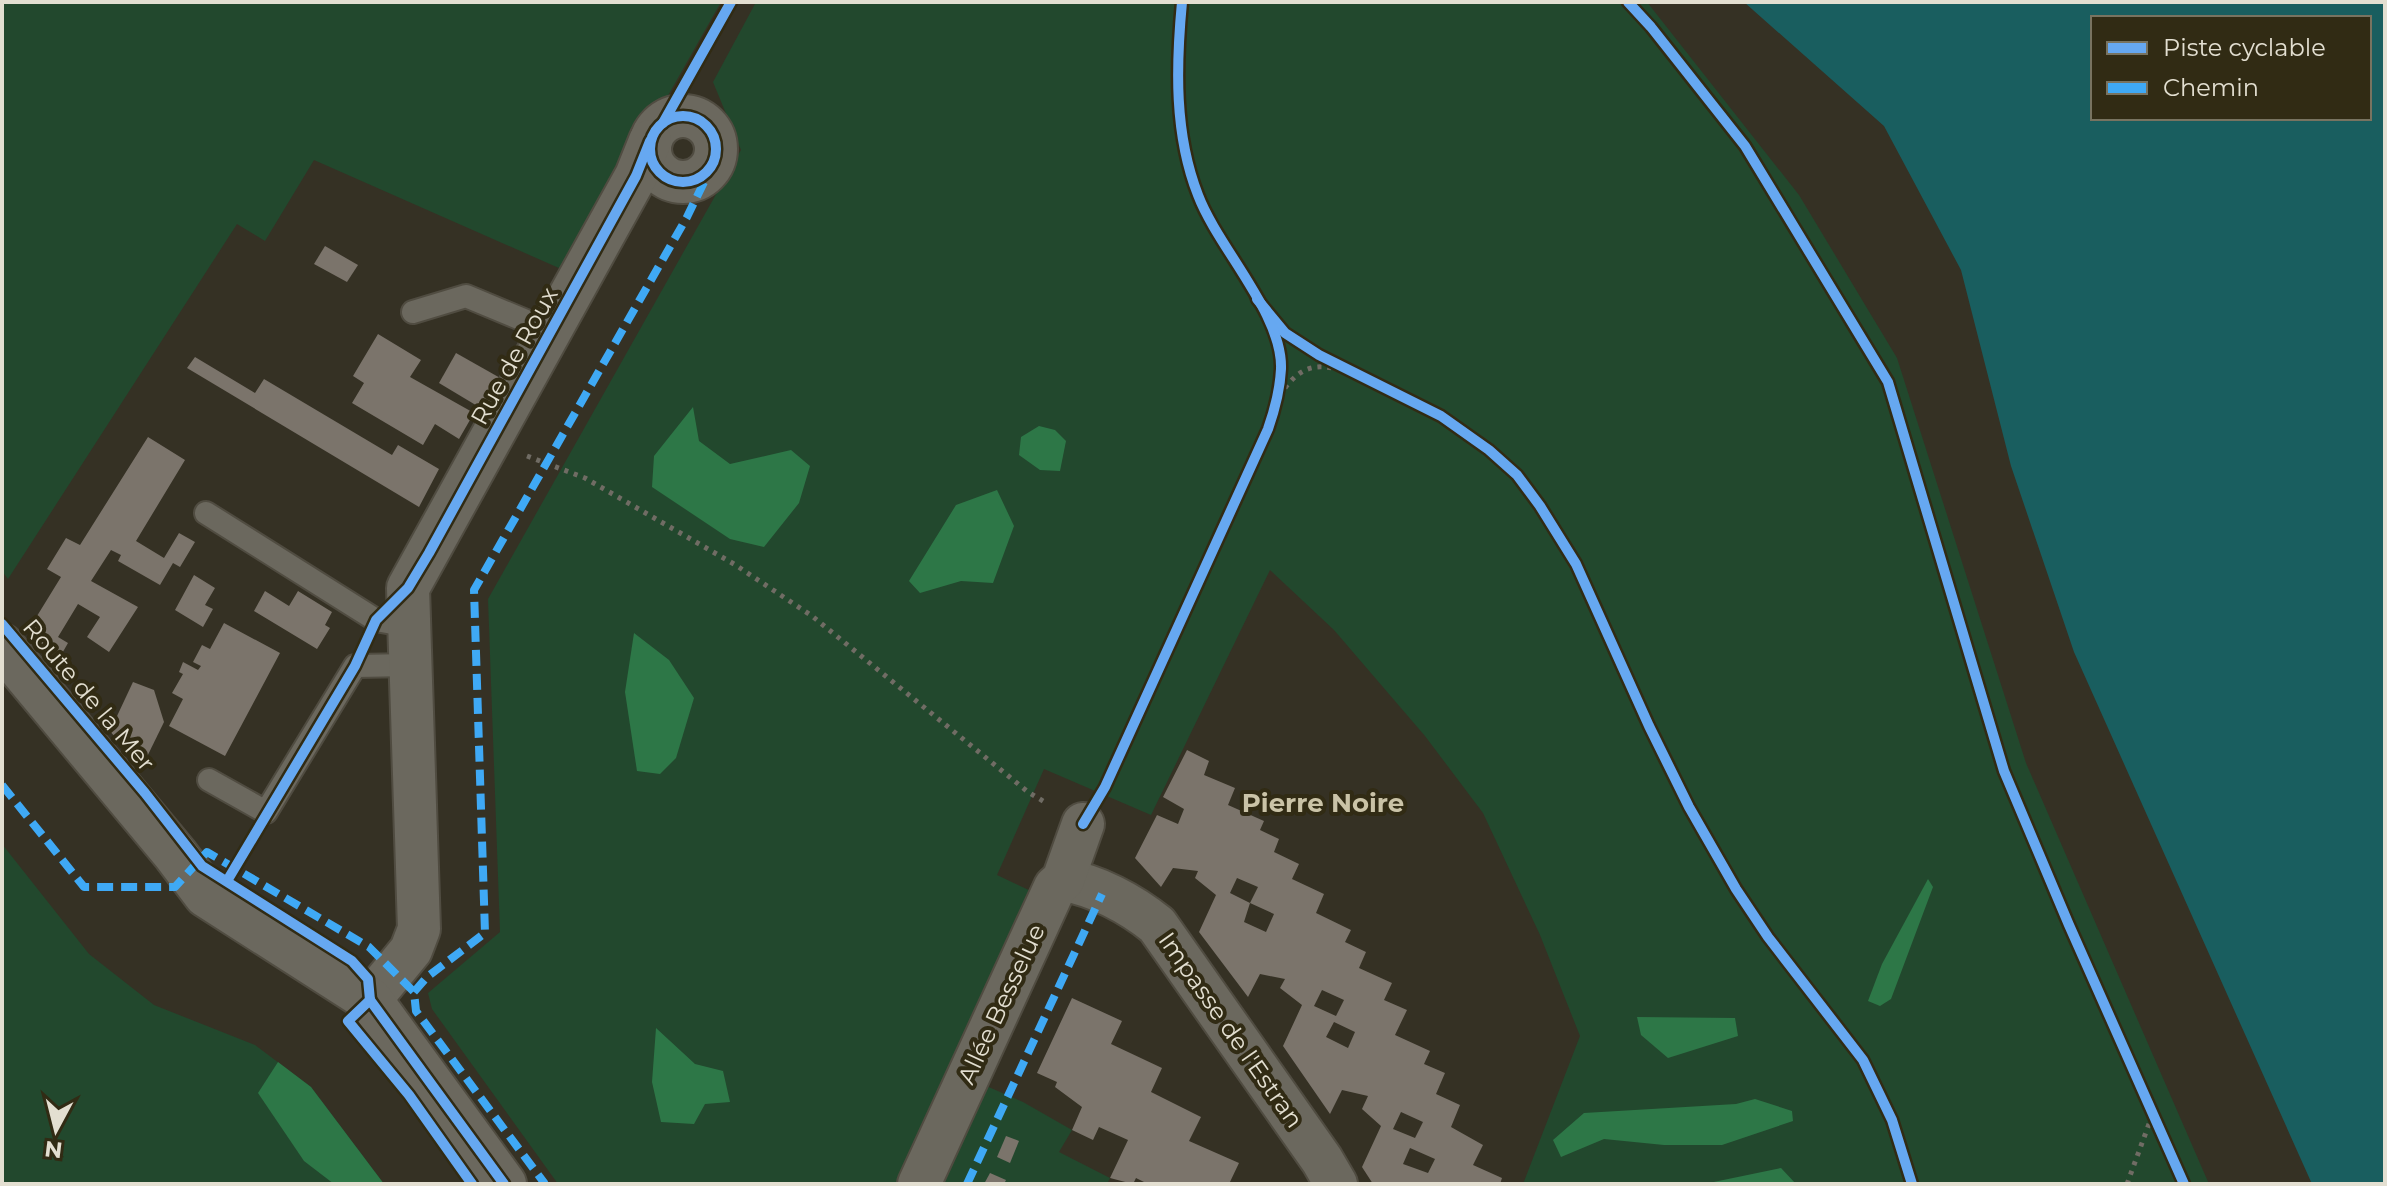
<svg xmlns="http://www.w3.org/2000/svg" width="2387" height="1186" font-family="Montserrat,sans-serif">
	<rect width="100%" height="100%" fill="#353124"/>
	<!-- green -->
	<g fill="#22482d">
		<path d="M2,2H721L568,272L314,160L265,241L237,224L8,579L2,571Z"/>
		<path d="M756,2H1647L1799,195L1897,358L2026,763L2209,1184H1523L1580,1036L1540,935L1483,813L1425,736L1334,630L1270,570L1151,815L1044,769L997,875L1035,893L902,1184H558L432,1009L428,993L500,932L488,599L741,150L713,82Z"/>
		<path d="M2,844L89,954L154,1005L255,1045L311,1087L384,1184H2Z"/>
		<path d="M984,1085L1023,1102L1072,1130L1059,1152L1110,1178L1107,1184H938Z"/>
	</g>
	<!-- forest -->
	<g fill="#2d7747">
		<path d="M693,407L699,441L730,464L791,450L810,466L799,503L764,547L730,539L652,487L654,456Z"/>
		<path d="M1039,426L1055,430L1066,441L1060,471L1040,470L1019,455L1021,437Z"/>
		<path d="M997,490L1014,526L993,583L961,581L920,593L909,581L956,505Z"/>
		<path d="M634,633L669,660L694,698L676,758L660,774L637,771L625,692Z"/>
		<path d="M1928,879L1933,887L1891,999L1880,1006L1868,1001L1882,964Z"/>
		<path d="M1637,1017L1735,1018L1738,1036L1668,1058L1641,1035Z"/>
		<path d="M656,1028L695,1064L723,1071L730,1102L705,1104L694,1124L661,1122L652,1082Z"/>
		<path d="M278,1062L311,1087L384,1184H334L304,1161L258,1093Z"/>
		<path d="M1755,1099L1792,1111L1793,1121L1722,1145H1664L1604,1139L1561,1157L1553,1140L1584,1113L1736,1104Z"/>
		<path d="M1781,1168L1796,1184H1704Z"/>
	</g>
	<!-- water -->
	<path fill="#195e5f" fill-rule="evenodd" d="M1744,2H2385V1184H2312L2074,652L2011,466L1961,270L1884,126ZM2093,18H2369V118H2093Z"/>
	<!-- building -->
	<g fill="#7b746b" fill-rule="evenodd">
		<path d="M325,246L358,265L347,282L314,264Z"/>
		<path d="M378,334L421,360L410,377L474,413L459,439L435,424L423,445L352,403L364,383L353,376Z"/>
		<path d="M456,353L502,379L484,410L439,383Z"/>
		<path d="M195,357L255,393L264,379L392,455L398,445L439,469L419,507L187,368Z"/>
		<path d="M148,437L185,460L136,541L164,558L179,533L195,542L180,567L173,563L160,585L118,561L121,555L111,550L91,581L138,607L109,652L87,637L100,617L78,604L58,637L68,643L56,664L29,629L61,577L47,569L66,538L80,545Z"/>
		<path d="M194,575L215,588L205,605L213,609L203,627L175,610Z"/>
		<path d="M265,591L289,606L298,591L332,612L325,625L330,628L317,649L254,611Z"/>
		<path d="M224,623L280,653L225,756L169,726L183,699L172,693L183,674L179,672L183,662L198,670L201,666L193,662L202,645L210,649Z"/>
		<path d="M133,682L154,690L164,722L141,769L110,731Z"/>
		<path d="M1187,750L1209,761L1204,775L1235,788L1228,805L1264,821L1260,830L1279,839L1274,852L1299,864L1292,879L1324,894L1316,913L1351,930L1345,942L1366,952L1359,968L1392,983L1384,1000L1407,1010L1395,1035L1430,1051L1424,1064L1445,1073L1436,1094L1460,1105L1451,1127L1483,1145L1473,1165L1502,1178L1500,1184H1373L1362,1167L1381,1126L1362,1109L1368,1096L1342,1090L1330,1114L1283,1046L1302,1005L1280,988L1285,979L1260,974L1248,997L1199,932L1216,895L1195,878L1198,871L1173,868L1161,887L1135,858L1157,815L1178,824L1184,809L1163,797ZM1237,878L1258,887L1250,903L1274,914L1266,932L1244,922L1250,903L1230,893ZM1322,990L1344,1000L1336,1016L1314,1006ZM1334,1022L1355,1032L1348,1048L1326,1037ZM1401,1112L1423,1122L1415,1138L1393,1129ZM1410,1148L1435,1159L1428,1173L1403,1164Z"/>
		<path d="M1072,998L1122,1021L1111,1044L1162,1068L1151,1092L1201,1117L1189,1141L1239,1163L1229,1184H1148L1136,1178L1133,1184L1110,1178L1128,1140L1099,1127L1093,1140L1072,1130L1082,1107L1055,1087L1057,1082L1037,1073Z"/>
		<path d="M1006,1136L1019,1141L1010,1163L997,1157Z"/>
		<path d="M990,1173L1006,1180L1004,1184H984Z"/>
	</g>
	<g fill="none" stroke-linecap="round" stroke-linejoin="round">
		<!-- service casing -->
		<g stroke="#504c41" stroke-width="26">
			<g id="service">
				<path d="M413,312L466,296L550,331"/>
				<path d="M206,513L376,620L409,626"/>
				<path d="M209,780L266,812L355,666L411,665"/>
			</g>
		</g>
		<!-- minor casing -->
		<g stroke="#504c41" stroke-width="46">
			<g id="minor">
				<circle cx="683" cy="149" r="33"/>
				<path d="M1063,880C1096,885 1131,904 1157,925L1322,1160L1336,1184"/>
				<path d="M370,1000L411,950L419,929L408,588L636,176L650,141"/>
				<path d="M919,1184L1055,887L1063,880L1083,824"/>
			</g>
		</g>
		<!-- tertiary casing -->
		<g stroke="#504c41" stroke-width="48">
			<path id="tertiary" d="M2,646L175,854L206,895L370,1000L504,1184"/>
		</g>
		<!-- path -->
		<g stroke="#706c64" stroke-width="5" stroke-dasharray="4 6" stroke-linecap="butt">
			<path d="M670,109L731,2"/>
			<path d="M1263,306L1285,333L1319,355L1441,416L1489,450L1517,475L1540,506L1576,564L1649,726L1689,807L1736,889L1768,937L1863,1060L1892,1120L1912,1184"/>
			<path d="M1279,396C1298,369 1311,361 1344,371"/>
			<path d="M527,456L585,478L734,564L812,616L1028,792L1048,804"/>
			<path d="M1102,792L1268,429C1275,409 1280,390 1281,369C1283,314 1218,248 1198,195C1174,134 1176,66 1182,2"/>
			<path d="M2127,1184L2153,1113"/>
		</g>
		<!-- service -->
		<use href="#service" stroke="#6b685e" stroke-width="22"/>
		<!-- minor -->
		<use href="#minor" stroke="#6b685e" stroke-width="42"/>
		<!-- tertiary -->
		<use href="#tertiary" stroke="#6b685e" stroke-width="44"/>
		<!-- quiet -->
		<g stroke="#3fa9f5" stroke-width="8" stroke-dasharray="16 8" stroke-linecap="butt">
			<path d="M2,785L84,887H175L207,852L369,947L414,992L416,1011L545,1184"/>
			<path d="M414,992L427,977L485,933L474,590L687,217L707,176"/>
			<path d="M967,1184L1102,894"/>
		</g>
		<!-- cycleway casing -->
		<g stroke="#312b14" stroke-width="15">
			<g id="cycleway">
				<path d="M1628,2L1651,27L1745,146L1888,382L2004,771L2069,925L2184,1184"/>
				<circle cx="683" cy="149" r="33"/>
				<path d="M663,123L731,2"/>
				<path d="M1257,299L1285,333L1319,355L1441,416L1489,450L1517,475L1540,506L1576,564L1649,726L1689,807L1736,889L1768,937L1863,1060L1892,1120L1912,1184"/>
				<path d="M2,624L145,793L202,866L352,961L368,979L370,1000"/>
				<path d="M1083,824L1105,787L1268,429C1275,409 1280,390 1281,369C1283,314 1218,248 1198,195C1174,134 1176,66 1182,2"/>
				<path d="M227,881L355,666L376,620L408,588L429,553L636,176L650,141"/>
				<path d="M370,1000L348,1021L409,1095L472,1184"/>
				<path d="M370,1000L504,1184"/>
			</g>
		</g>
		<!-- cycleway -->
		<use href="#cycleway" stroke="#66a8f1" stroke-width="10"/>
	</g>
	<g text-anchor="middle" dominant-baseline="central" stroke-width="8" stroke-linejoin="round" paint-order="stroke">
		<!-- street labels -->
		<g font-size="24" fill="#e3dfd1" stroke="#312b14">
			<text transform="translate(514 356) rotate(-61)">Rue de Roux</text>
			<text transform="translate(89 695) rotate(50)">Route de la Mer</text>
			<text transform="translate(1001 1004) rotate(-65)">Allée Besselue</text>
			<text transform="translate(1231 1030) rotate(55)">Impasse de l'Estran</text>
		</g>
		<!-- neighbourhood labels -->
		<g font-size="26" font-weight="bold" fill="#cac3a7" stroke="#312b14">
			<text x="1323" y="803">Pierre Noire</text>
		</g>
	</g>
	<!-- border -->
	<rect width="2387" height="1186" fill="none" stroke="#e3dfd1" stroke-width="8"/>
	<!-- legend -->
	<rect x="2091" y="16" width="280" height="104" fill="#312b14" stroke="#787360" stroke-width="2"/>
	<rect x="2107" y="42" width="40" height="12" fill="#66a8f1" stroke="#787360" stroke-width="2"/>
	<text x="2163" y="56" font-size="24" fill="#e3dfd1">Piste cyclable</text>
	<rect x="2107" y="82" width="40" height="12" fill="#3fa9f5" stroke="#787360" stroke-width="2"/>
	<text x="2163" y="96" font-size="24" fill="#e3dfd1">Chemin</text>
	<!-- north arrow -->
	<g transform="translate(56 1130) rotate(187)" stroke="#312b14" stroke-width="6" paint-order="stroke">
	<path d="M0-6L14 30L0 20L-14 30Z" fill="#e3dfd1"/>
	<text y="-12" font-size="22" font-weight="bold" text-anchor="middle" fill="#e3dfd1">N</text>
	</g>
</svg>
